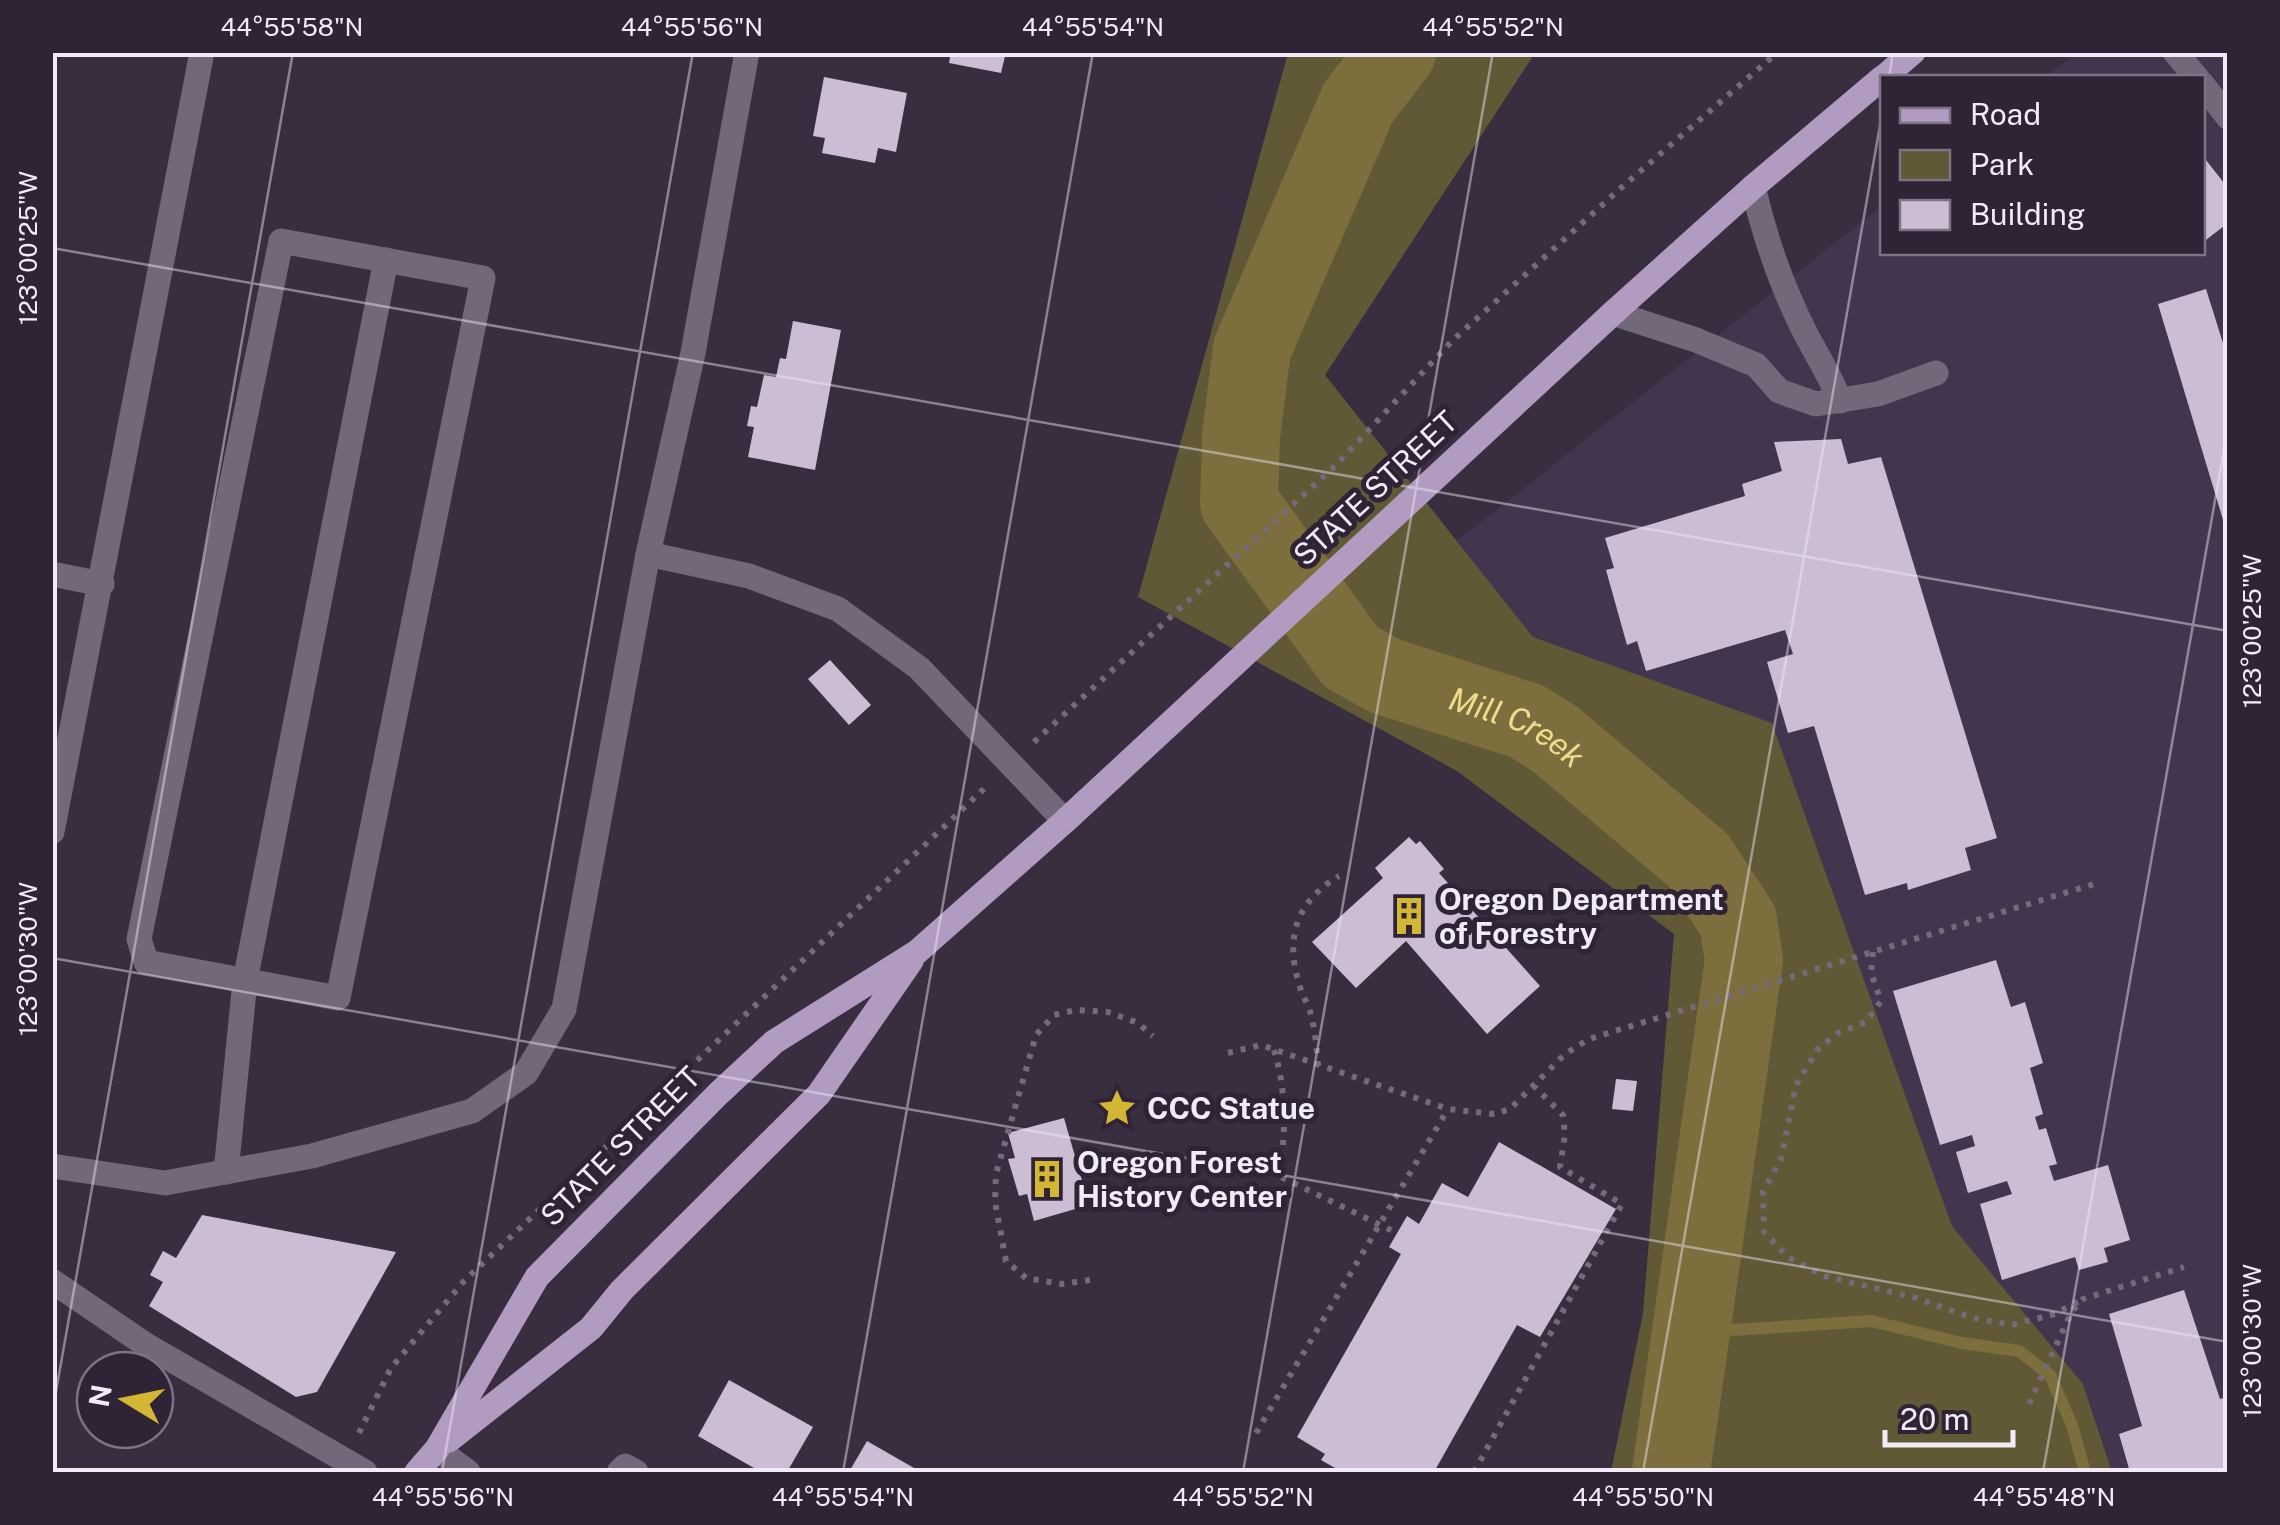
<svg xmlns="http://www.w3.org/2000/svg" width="2280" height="1525" font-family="'Public Sans',sans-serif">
	<rect width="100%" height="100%" fill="#392d40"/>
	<!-- built -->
	<path fill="#44354e" d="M2077,53H2227V1472H2112L2083,1384L1952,1226L1772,724L1533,637L1457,541L1882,206V252H2202V78L2045,77Z"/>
	<!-- green -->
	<path fill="#615835" d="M1288,53H1535L1325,375L1533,637L1772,723L1952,1226L2083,1384L2112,1472H1611L1643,1313L1674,934L1457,771L1138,597Z"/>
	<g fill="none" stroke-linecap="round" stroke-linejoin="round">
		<!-- stream -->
		<path stroke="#7c6f3d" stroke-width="12" d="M1696,1311L1733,1330L1871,1321L1962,1343L2019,1351L2050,1375L2072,1425L2085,1472"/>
		<!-- river -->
		<path stroke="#7c6f3d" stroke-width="78" id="s1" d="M1397,52L1358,103L1252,349L1241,436L1239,503L1351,657L1385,676L1526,721L1555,739L1698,860L1738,921L1744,960L1671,1472"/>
	</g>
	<!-- building -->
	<g fill="#ccbdd5">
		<path d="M951,52H1006L1001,73L949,63Z"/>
		<path d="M824,77L907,93L896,152L878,148L875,163L822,153L825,138L813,136Z"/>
		<path d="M2202,155L2228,188V223L2202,243Z"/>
		<path d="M2206,289L2228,359L2227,533L2158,304Z"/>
		<path d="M793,321L841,330L815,470L748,457L754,427L747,426L751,406L757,407L764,375L776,377L780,358L786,359Z"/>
		<path d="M1841,439L1848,464L1881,457L1997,838L1965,848L1971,870L1908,890L1907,883L1865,895L1814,726L1788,733L1767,662L1793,654L1785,630L1646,671L1637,641L1627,645L1606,570L1614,568L1605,538L1745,496L1742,484L1782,471L1774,442Z"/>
		<path d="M830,660L871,705L849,725L808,679Z"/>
		<path d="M1409,837L1416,844L1420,841L1444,869L1439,873L1540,986L1487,1034L1406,941L1356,988L1312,942L1383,878L1375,868Z"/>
		<path d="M1996,960L2011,1007L2025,1002L2043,1063L2030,1068L2043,1114L2035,1117L2039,1130L2046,1128L2057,1164L2049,1166L2054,1181L2108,1165L2130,1240L2104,1248L2108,1262L2079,1270L2075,1257L2002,1280L1980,1204L2012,1194L2007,1181L1968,1193L1956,1152L1975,1146L1972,1135L1940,1145L1893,991Z"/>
		<path d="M1616,1079L1637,1081L1633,1111L1612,1109Z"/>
		<path d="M1064,1118L1089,1205L1034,1221L1027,1194L1019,1196L1008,1159L1015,1158L1008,1133Z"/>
		<path d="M1499,1142L1616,1209L1540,1337L1517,1325L1434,1472H1342L1321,1460L1325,1454L1297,1437L1401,1254L1389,1247L1407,1216L1419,1224L1442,1183L1468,1197Z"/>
		<path d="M202,1215L396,1252L317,1392L296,1397L149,1306L163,1282L150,1275L163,1251L176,1258Z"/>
		<path d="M2184,1290L2220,1399L2228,1397V1472H2130L2119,1434L2142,1426L2109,1314Z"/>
		<path d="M729,1380L813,1427L787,1472H761L698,1436Z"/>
		<path d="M867,1441L921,1472H849Z"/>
	</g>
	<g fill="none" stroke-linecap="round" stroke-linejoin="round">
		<!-- path -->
		<g stroke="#746a7a" stroke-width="6" stroke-dasharray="5 8" stroke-linecap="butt">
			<path d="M1034,742L1335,466L1452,341L1622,187L1778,52"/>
			<path d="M1873,952L1871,973L1881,1001L1866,1022L1838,1033L1818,1049L1796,1085L1781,1159L1763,1192L1764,1232L1789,1258L1824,1276L1913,1297L1973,1318L2012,1325L2055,1314L2083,1299"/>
			<path d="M1274,1050C1287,1092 1286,1133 1279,1176L1397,1233"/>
			<path d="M1228,1053L1261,1045L1448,1109L1494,1114L1510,1109L1565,1054L1589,1039L2094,884"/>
			<path d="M1318,1066C1317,1048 1315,1029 1310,1011C1308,1004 1303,997 1301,990C1284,941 1294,903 1339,876"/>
			<path d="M1090,1280L1062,1284L1026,1278L1006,1261L995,1202L996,1174L1036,1035L1054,1015L1076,1010L1108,1012L1138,1023L1153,1036"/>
			<path d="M2029,1404L2072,1311L2083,1299L2184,1267"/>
			<path d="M359,1433L391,1368L464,1281L988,785"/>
			<path d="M1256,1433L1448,1109"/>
			<path d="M1474,1472L1622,1204L1560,1167L1565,1135L1563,1115L1535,1087"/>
		</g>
		<!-- minor -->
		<g stroke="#73677a" stroke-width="25">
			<path d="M747,52L693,353L648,554L749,576L838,609L919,668L1065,821"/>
			<path d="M2175,52L2197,78"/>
			<path d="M2202,84L2228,117"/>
			<path d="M1753,187C1764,233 1778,276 1798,318C1811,347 1828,370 1840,401"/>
			<path d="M281,241L483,278L338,998L146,962L139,939Z"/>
			<path d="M1613,313L1696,340L1756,365L1779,391L1816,404L1878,394L1936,373"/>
			<path d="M52,574L102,584"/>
			<path d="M52,832L202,52"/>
			<path d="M52,1166L165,1183L312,1156L472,1111L526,1073L564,1009L648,554"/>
			<path d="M226,1172L245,981L386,260"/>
			<path d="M52,1281L146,1345L365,1472"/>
			<path d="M437,1449L468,1472"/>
			<path d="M619,1472L625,1466L636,1472"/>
		</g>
		<!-- major -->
		<g stroke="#b29bc1" stroke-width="25">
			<path d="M1883,78L1913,52"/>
			<path d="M449,1440L591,1328L622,1290L819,1094L911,961"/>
			<path d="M417,1472L437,1449L537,1277L718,1094L774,1042L917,952L1065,821L1613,313L1753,187L1882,78"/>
		</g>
	</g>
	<!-- ticks -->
	<path fill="none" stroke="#f2ebf7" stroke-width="2.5" stroke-opacity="0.45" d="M1889,78L1893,52M52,248L2228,631M52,958L2228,1342M52,1414L293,52M442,1472L693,52M843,1472L1093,52M1243,1472L1493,52M1643,1472L1882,114M2043,1472L2228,427"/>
	<!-- icons -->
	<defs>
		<g id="building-bare" transform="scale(3)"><path d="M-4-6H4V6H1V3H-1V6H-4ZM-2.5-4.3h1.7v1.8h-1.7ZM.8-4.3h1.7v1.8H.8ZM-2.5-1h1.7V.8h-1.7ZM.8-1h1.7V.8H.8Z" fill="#d4b635" stroke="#2f2336" stroke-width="2.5" paint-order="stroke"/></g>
		<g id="sight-bare" transform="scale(3)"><path d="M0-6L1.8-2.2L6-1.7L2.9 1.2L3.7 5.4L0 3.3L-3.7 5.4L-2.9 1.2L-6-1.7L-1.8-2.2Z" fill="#d4b635" stroke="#2f2336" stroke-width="2.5" paint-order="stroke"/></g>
	</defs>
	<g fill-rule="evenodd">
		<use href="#building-bare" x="1409" y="916"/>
		<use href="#sight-bare" x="1117" y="1108"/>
		<use href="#building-bare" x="1047" y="1179"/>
	</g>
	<g text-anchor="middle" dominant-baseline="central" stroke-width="10" stroke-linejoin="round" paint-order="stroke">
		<!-- street labels -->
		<g font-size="30" fill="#f2ebf7" stroke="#2f2336">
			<text transform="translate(1375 488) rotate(-43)">STATE STREET</text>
			<text transform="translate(620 1146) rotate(-45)">STATE STREET</text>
		</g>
		<!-- poi labels -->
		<g font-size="30" font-weight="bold" fill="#f2ebf7" stroke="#2f2336" text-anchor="start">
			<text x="1439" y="899">Oregon Department<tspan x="1439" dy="34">of Forestry</tspan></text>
			<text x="1147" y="1108">CCC Statue</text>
			<text x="1077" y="1162">Oregon Forest<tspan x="1077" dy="34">History Center</tspan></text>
		</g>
		<!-- water labels -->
		<g font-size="32" font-style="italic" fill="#efdb8c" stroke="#2f2336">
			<text stroke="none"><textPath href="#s1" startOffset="858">Mill Creek</textPath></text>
		</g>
	</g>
	<!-- border -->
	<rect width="2280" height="1525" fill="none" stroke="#2f2336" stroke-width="110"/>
	<!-- legend -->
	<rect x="1880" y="75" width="325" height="180" fill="#2f2336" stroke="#7d7383" stroke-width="2.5"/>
	<rect x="1900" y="108" width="50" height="15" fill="#b29bc1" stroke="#7d7383" stroke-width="2.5"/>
	<text x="1970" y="125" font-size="30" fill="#f2ebf7">Road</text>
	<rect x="1900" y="150" width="50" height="30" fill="#615835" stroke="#7d7383" stroke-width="2.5"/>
	<text x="1970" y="175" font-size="30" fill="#f2ebf7">Park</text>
	<rect x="1900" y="200" width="50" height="30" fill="#ccbdd5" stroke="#7d7383" stroke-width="2.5"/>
	<text x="1970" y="225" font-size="30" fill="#f2ebf7">Building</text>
	<!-- north arrow -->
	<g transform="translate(125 1400) rotate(280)"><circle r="48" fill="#2f2336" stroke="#7d7383" stroke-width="2.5"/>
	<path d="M0-8L18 38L0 25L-18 38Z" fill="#d4b635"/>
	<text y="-15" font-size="28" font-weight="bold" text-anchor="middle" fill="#f2ebf7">N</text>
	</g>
	<!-- scale -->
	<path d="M1885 1430v15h128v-15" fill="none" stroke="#f2ebf7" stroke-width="5"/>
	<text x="1900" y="1430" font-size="30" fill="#f2ebf7" stroke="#2f2336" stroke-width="8" paint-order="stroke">20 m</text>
	<rect x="55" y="55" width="2170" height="1415" fill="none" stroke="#f2ebf7" stroke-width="4"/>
	<g font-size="25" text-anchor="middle" fill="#f2ebf7">
		<text x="292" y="36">44°55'58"N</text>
		<text x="692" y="36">44°55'56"N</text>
		<text x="1093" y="36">44°55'54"N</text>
		<text x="1493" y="36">44°55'52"N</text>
		<text transform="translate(28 248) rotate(-90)" y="9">123°00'25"W</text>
		<text transform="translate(2252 631) rotate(-90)" y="9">123°00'25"W</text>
		<text transform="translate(28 959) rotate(-90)" y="9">123°00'30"W</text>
		<text transform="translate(2252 1341) rotate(-90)" y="9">123°00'30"W</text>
		<text x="443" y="1506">44°55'56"N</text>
		<text x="843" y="1506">44°55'54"N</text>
		<text x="1243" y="1506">44°55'52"N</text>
		<text x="1643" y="1506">44°55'50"N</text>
		<text x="2044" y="1506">44°55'48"N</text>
	</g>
</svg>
